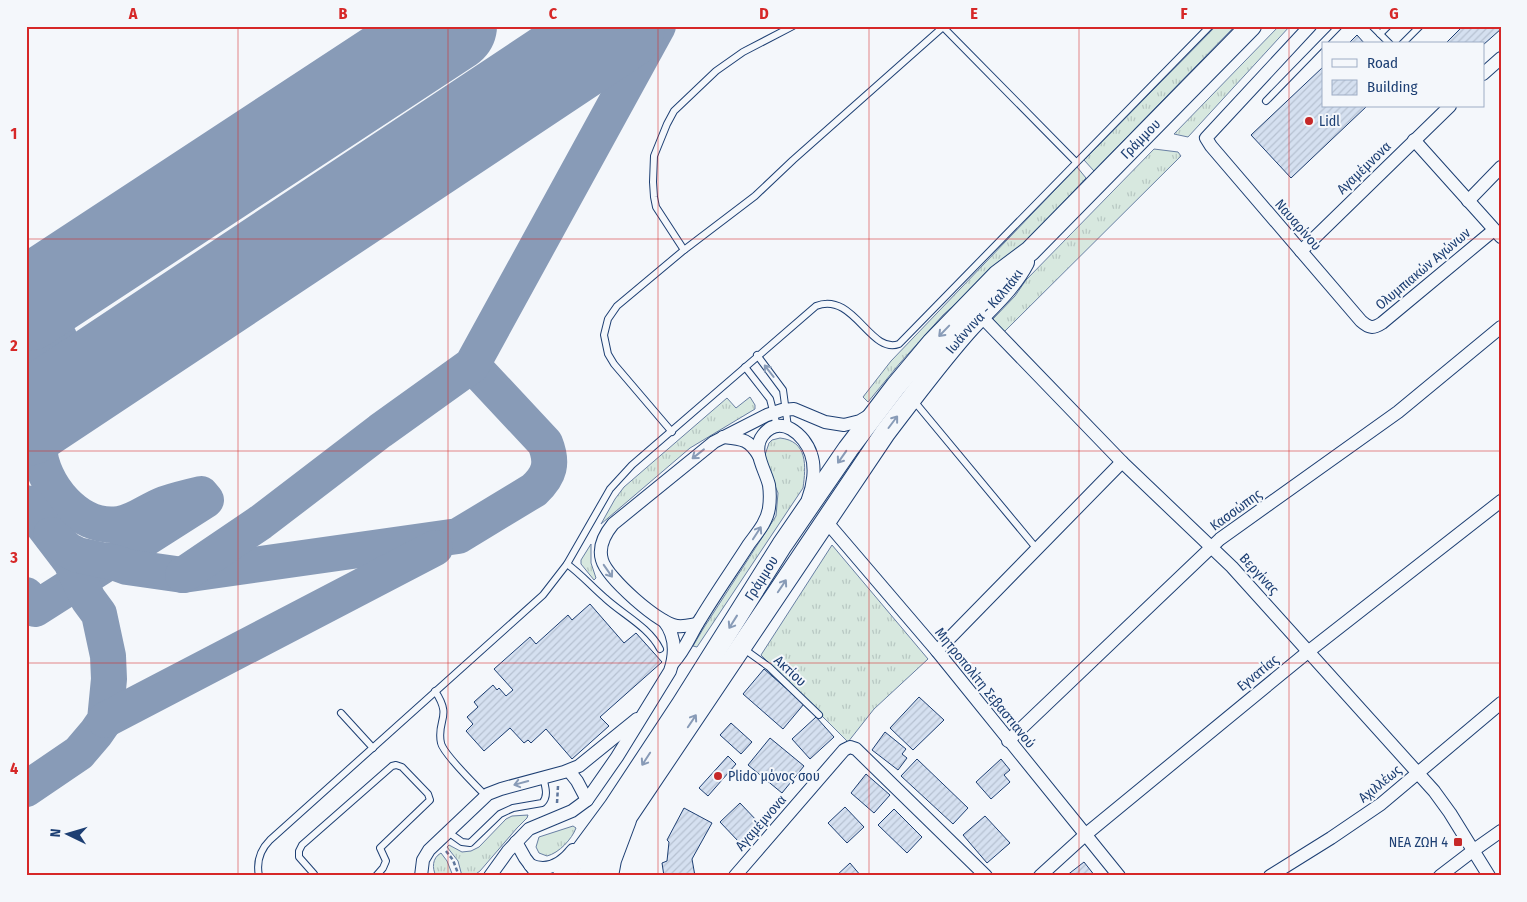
<svg xmlns="http://www.w3.org/2000/svg" width="1527" height="902" font-family="'Fira Sans Condensed',sans-serif">
	<defs>
		<pattern id="grass-tufts" width="24" height="20" patternUnits="userSpaceOnUse" patternTransform="scale(1.25)"><rect width="24" height="20" fill="#d7e8df"/><path d="M3 7l-1-3M5 7V3M7 7l1-3M15 17l-1-3M17 17v-4M19 17l1-3" fill="none" stroke="#b8c8c3"/></pattern>
		<pattern id="building-hatch" width="6" height="6" patternUnits="userSpaceOnUse" patternTransform="scale(1.25)"><rect width="6" height="6" fill="#d5e0f0"/><path d="M-1 1l2-2M0 6l6-6M5 7l2-2" fill="none" stroke="#b6c1d1"/></pattern>
	</defs>
	<rect width="100%" height="100%" fill="#f4f7fb"/>
	<!-- grass -->
	<g fill="url(#grass-tufts)" stroke="#687fa3">
		<path d="M1216,26H1235L1094,171L1084,160Z"/>
		<path d="M1279,26H1290L1188,137L1174,134Z"/>
		<path d="M1154,149L1178,152L1181,156L1004,332L993,319L1015,296L1026,280Z"/>
		<path d="M1077,167L1086,178L1029,239L943,315L900,363L868,402L863,397L891,361Z"/>
		<path d="M750,397L755,405V409L690,448L601,524L615,499L624,487L727,398L736,408Z"/>
		<path d="M780,438C808,441 806,466 803,488L697,647L693,646L703,629L776,516L778,493L769,471L765,455L769,443L772,440Z"/>
		<path d="M591,544V563L596,578L594,580L581,564V560Z"/>
		<path d="M832,545L928,659L874,709L848,742L761,655Z"/>
		<path d="M528,815L527,818L517,828L480,871L473,876H462L458,861L447,847L449,845L462,852L471,851L479,847L506,819L512,816Z"/>
		<path d="M573,826L576,828C572,839 559,853 547,856L539,853L536,847L539,837Z"/>
		<path d="M441,853L447,861L453,876H436C432,868 432,858 441,853Z"/>
	</g>
	<g fill="none" stroke-linecap="round" stroke-linejoin="round">
		<!-- taxiway -->
		<g stroke="#889bb7" stroke-width="36">
			<path d="M614,26C629,43 628,66 621,86"/>
			<path d="M26,364L39,351L59,337"/>
			<path d="M26,420L47,407C42,419 38,434 39,447C41,485 78,530 119,524C135,522 148,510 164,504C176,500 188,497 201,494L206,500L35,609L26,595"/>
			<path d="M26,503L71,562L88,599L99,614L108,656L109,679L105,720L96,733L79,753L26,789"/>
			<path d="M51,535L68,550L78,555L116,563L127,567L183,575L458,536L534,490C550,475 553,463 545,443L472,365"/>
			<path d="M183,575L261,522L380,431L472,365L658,26"/>
			<path d="M105,720L435,548"/>
		</g>
		<!-- runway -->
		<g stroke="#889bb7" stroke-width="92">
			<path d="M26,305L451,26"/>
			<path d="M26,420L619,26"/>
		</g>
	</g>
	<!-- building -->
	<g fill="url(#building-hatch)" stroke="#1d3f73">
		<path d="M1463,26H1501V29L1483,45V44H1445Z"/>
		<path d="M1357,35L1365,44H1348Z"/>
		<path d="M1323,67V106H1367L1291,178L1251,135Z"/>
		<path d="M590,604L624,643L636,633L662,662L600,717L609,726L572,759L546,729L531,743L528,740L524,743L510,728L484,751L466,731L473,724L467,717L478,707L474,702L493,685L497,690L499,688L506,696L513,690L494,669L530,637L536,644L568,615L572,620Z"/>
		<path d="M764,669L804,704L783,729L743,694Z"/>
		<path d="M919,697L944,720L913,750L890,728Z"/>
		<path d="M816,717L834,737L810,759L792,739Z"/>
		<path d="M731,723L752,742L741,754L720,735Z"/>
		<path d="M885,732L906,749L902,754L907,758L898,770L872,750Z"/>
		<path d="M770,738L804,766L782,793L748,765Z"/>
		<path d="M728,756L736,764L708,796L699,788Z"/>
		<path d="M917,759L968,808L953,824L901,776Z"/>
		<path d="M1001,759L1010,770L1004,775L1010,782L991,799L976,782Z"/>
		<path d="M866,774L890,795L874,813L851,793Z"/>
		<path d="M740,803L759,823L739,842L720,822Z"/>
		<path d="M845,807L864,827L847,843L828,823Z"/>
		<path d="M684,808L712,823L692,859L695,876H664L662,863L667,861L669,842L667,840Z"/>
		<path d="M894,809L922,837L907,853L878,825Z"/>
		<path d="M985,816L1010,843L987,863L963,835Z"/>
		<path d="M1084,862L1095,876H1066Z"/>
		<path d="M850,863L861,876H836Z"/>
	</g>
	<g fill="none" stroke-linecap="round" stroke-linejoin="round">
		<!-- service casing -->
		<g stroke="#1d3f73" stroke-width="8">
			<g id="service">
				<path d="M1372,26L1390,44"/>
				<path d="M1380,34L1388,26"/>
				<path d="M1402,44L1420,26"/>
				<path d="M1266,101L1339,26"/>
				<path d="M684,250L656,207L654,197L653,182L654,156L667,124L674,111L716,71L743,52L793,26"/>
				<path d="M757,355L783,390L788,427"/>
				<path d="M745,367L770,399L777,426"/>
				<path d="M914,401L1037,549"/>
				<path d="M672,432L614,364L608,354L604,335L608,319L617,306L684,250L755,196L793,160L943,27L1076,162"/>
				<path d="M567,564C581,574 592,587 605,598C622,614 649,627 660,649"/>
				<path d="M744,649L769,667L819,715"/>
				<path d="M435,691C453,718 436,720 441,743C443,753 477,787 486,796"/>
				<path d="M341,713L373,748"/>
				<path d="M448,832L462,842L470,843L500,814L513,808L542,803C549,796 545,786 543,777"/>
				<path d="M314,874L299,857V851L302,845L392,766L396,765L402,767L428,794L430,800L380,848L386,861L383,868L376,876"/>
				<path d="M259,876C256,861 260,850 270,840L543,595L567,564L610,489L632,465L816,306C854,291 870,355 899,344L1210,26"/>
			</g>
		</g>
		<!-- minor casing -->
		<g stroke="#1d3f73" stroke-width="14">
			<g id="minor">
				<path d="M1310,26L1206,138L1211,146L1361,321C1369,328 1373,329 1382,323L1494,230"/>
				<path d="M1483,74L1501,58"/>
				<path d="M1414,140L1501,237"/>
				<path d="M1468,201L1501,167"/>
				<path d="M1301,251L1450,106"/>
				<path d="M980,315L1122,462L1232,567L1434,791L1450,813L1489,876"/>
				<path d="M723,437C742,439 749,439 759,456"/>
				<path d="M825,520L937,651L1119,876"/>
				<path d="M697,624C691,625 684,627 677,626C659,624 607,578 602,560C598,547 604,535 613,524L714,442L767,415L782,410L794,409L825,422L844,425L860,421L870,415"/>
				<path d="M937,651L1122,462"/>
				<path d="M673,663C686,649 691,633 701,618C716,593 733,569 749,544C757,533 767,522 769,508C770,501 770,492 769,485C765,469 751,450 763,435C780,413 805,435 811,454C816,468 813,486 808,499"/>
				<path d="M1008,741L1220,539L1398,412L1501,327"/>
				<path d="M569,771L577,781L587,800"/>
				<path d="M516,842L525,858L534,870"/>
				<path d="M530,865C547,873 562,864 573,850"/>
				<path d="M421,876L423,860L429,850L488,794L501,789L564,772L579,766L637,719"/>
				<path d="M490,876L508,851L529,829L572,811L587,800L617,757L670,671C676,653 676,636 664,621"/>
				<path d="M735,876L844,750L850,747L856,749L986,876"/>
				<path d="M1040,876L1085,835L1309,651L1501,501"/>
				<path d="M1270,876L1331,838L1381,804L1501,703"/>
				<path d="M1440,876L1474,850L1501,831"/>
			</g>
		</g>
		<!-- primary casing -->
		<g stroke="#1d3f73" stroke-width="22">
			<g id="primary">
				<path id="s1" d="M563,876L614,807L682,704L782,545L848,449L896,386L932,343L998,275L1030,251L1251,26"/>
				<path id="s2" d="M587,876L885,433C911,399 937,364 965,332C985,309 1010,289 1024,262"/>
			</g>
		</g>
		<!-- trunk casing -->
		<g stroke="#1d3f73" stroke-width="22">
			<path id="trunk" d="M608,876L611,860L626,820"/>
		</g>
		<!-- path -->
		<g stroke="#5e769c" stroke-width="2.5" stroke-dasharray="4 2.5" stroke-linecap="butt">
			<path d="M557,803L558,786"/>
			<path d="M446,851L453,860L459,876"/>
		</g>
		<!-- service -->
		<use href="#service" stroke="#f4f7fb" stroke-width="6"/>
		<!-- minor -->
		<use href="#minor" stroke="#f4f7fb" stroke-width="12"/>
		<!-- primary -->
		<use href="#primary" stroke="#f4f7fb" stroke-width="20"/>
		<!-- trunk -->
		<use href="#trunk" stroke="#f4f7fb" stroke-width="20"/>
	</g>
	<!-- one-way arrows -->
	<defs><path id="oneway-shaft" d="M-6 0H5M1.5-3L5.5 0L1.5 3" fill="none" stroke-width="1.6" stroke-linecap="round" stroke-linejoin="round" transform="scale(1.25)"/></defs>
	<g stroke="#889bb7">
		<use href="#oneway-shaft" transform="translate(944 331) rotate(134)"/>
		<use href="#oneway-shaft" transform="translate(769 371) rotate(-128)"/>
		<use href="#oneway-shaft" transform="translate(893 422) rotate(-53)"/>
		<use href="#oneway-shaft" transform="translate(698 454) rotate(142)"/>
		<use href="#oneway-shaft" transform="translate(842 457) rotate(125)"/>
		<use href="#oneway-shaft" transform="translate(757 533) rotate(-57)"/>
		<use href="#oneway-shaft" transform="translate(608 571) rotate(55)"/>
		<use href="#oneway-shaft" transform="translate(782 586) rotate(-56)"/>
		<use href="#oneway-shaft" transform="translate(733 622) rotate(122)"/>
		<use href="#oneway-shaft" transform="translate(692 721) rotate(-56)"/>
		<use href="#oneway-shaft" transform="translate(646 759) rotate(123)"/>
		<use href="#oneway-shaft" transform="translate(521 783) rotate(165)"/>
	</g>
	<!-- grid -->
	<path fill="none" stroke="#d62828" stroke-width="1" stroke-opacity="0.55" d="M238,26V876M448,26V876M658,26V876M869,26V876M1079,26V876M1289,26V876M26,239H1501M26,451H1501M26,663H1501"/>
	<!-- markers -->
	<g fill="#c62828" stroke="#f4f7fb" stroke-width="2">
		<circle cx="1309" cy="121" r="5"/>
		<circle cx="718" cy="776" r="5"/>
		<rect x="1453" y="837" width="10" height="10" rx="2.5"/>
	</g>
	<g text-anchor="middle" dominant-baseline="central" stroke-width="4" stroke-linejoin="round" paint-order="stroke">
		<!-- poi labels -->
		<g font-size="14" fill="#1d3f73" stroke="#f4f7fb" text-anchor="start">
			<text x="1319" y="121">Lidl</text>
			<text x="728" y="776">Plido μόνος σου</text>
			<text x="1448" y="842" text-anchor="end">ΝΕΑ ΖΩΗ 4</text>
		</g>
		<!-- street labels -->
		<g font-size="14" fill="#1d3f73" stroke="#f4f7fb">
			<text stroke="none"><textPath href="#s1" startOffset="941">Γράμμου</textPath></text>
			<text transform="translate(1364 168) rotate(-44)">Αγαμέμνονα</text>
			<text transform="translate(1298 225) rotate(49)">Ναυαρίνου</text>
			<text transform="translate(1423 269) rotate(-40)">Ολυμπιακών Αγώνων</text>
			<text stroke="none"><textPath href="#s2" startOffset="691">Ιωάννινα - Καλπάκι</textPath></text>
			<text transform="translate(1236 510) rotate(-36)">Κασσώπης</text>
			<text transform="translate(1259 574) rotate(47)">Βεργίνας</text>
			<text stroke="none"><textPath href="#s1" startOffset="358">Γράμμου</textPath></text>
			<text transform="translate(790 671) rotate(43)">Ακτίου</text>
			<text transform="translate(1258 673) rotate(-39)">Εγνατίας</text>
			<text transform="translate(985 688) rotate(51)">Μητροπολίτη Σεβαστιανού</text>
			<text transform="translate(1380 784) rotate(-39)">Αχιλλέως</text>
			<text transform="translate(761 823) rotate(-49)">Αγαμέμνονα</text>
		</g>
	</g>
	<!-- border -->
	<rect width="1527" height="902" fill="none" stroke="#f4f7fb" stroke-width="55"/>
	<!-- legend -->
	<rect x="1322" y="42" width="162" height="65" fill="#f4f7fb" stroke="#9eadc5"/>
	<rect x="1332" y="59" width="25" height="8" fill="#f4f7fb" stroke="#9eadc5"/>
	<text x="1367" y="68" font-size="15" fill="#1d3f73">Road</text>
	<rect x="1332" y="80" width="25" height="15" fill="url(#building-hatch)" stroke="#9eadc5"/>
	<text x="1367" y="92" font-size="15" fill="#1d3f73">Building</text>
	<!-- north arrow -->
	<g transform="translate(68 834) rotate(275)" stroke="#f4f7fb" stroke-width="4" paint-order="stroke">
	<path d="M0-4L9 19L0 12L-9 19Z" fill="#1d3f73"/>
	<text y="-8" font-size="14" font-weight="bold" text-anchor="middle" fill="#1d3f73">N</text>
	</g>
	<rect x="28" y="28" width="1472" height="846" fill="none" stroke="#d62828" stroke-width="2"/>
	<g font-size="16" text-anchor="middle" font-weight="bold" fill="#d62828">
		<text x="133" y="19">A</text>
		<text x="343" y="19">B</text>
		<text x="553" y="19">C</text>
		<text x="764" y="19">D</text>
		<text x="974" y="19">E</text>
		<text x="1184" y="19">F</text>
		<text x="1394" y="19">G</text>
		<text x="14" y="139">1</text>
		<text x="14" y="351">2</text>
		<text x="14" y="563">3</text>
		<text x="14" y="774">4</text>
	</g>
</svg>
